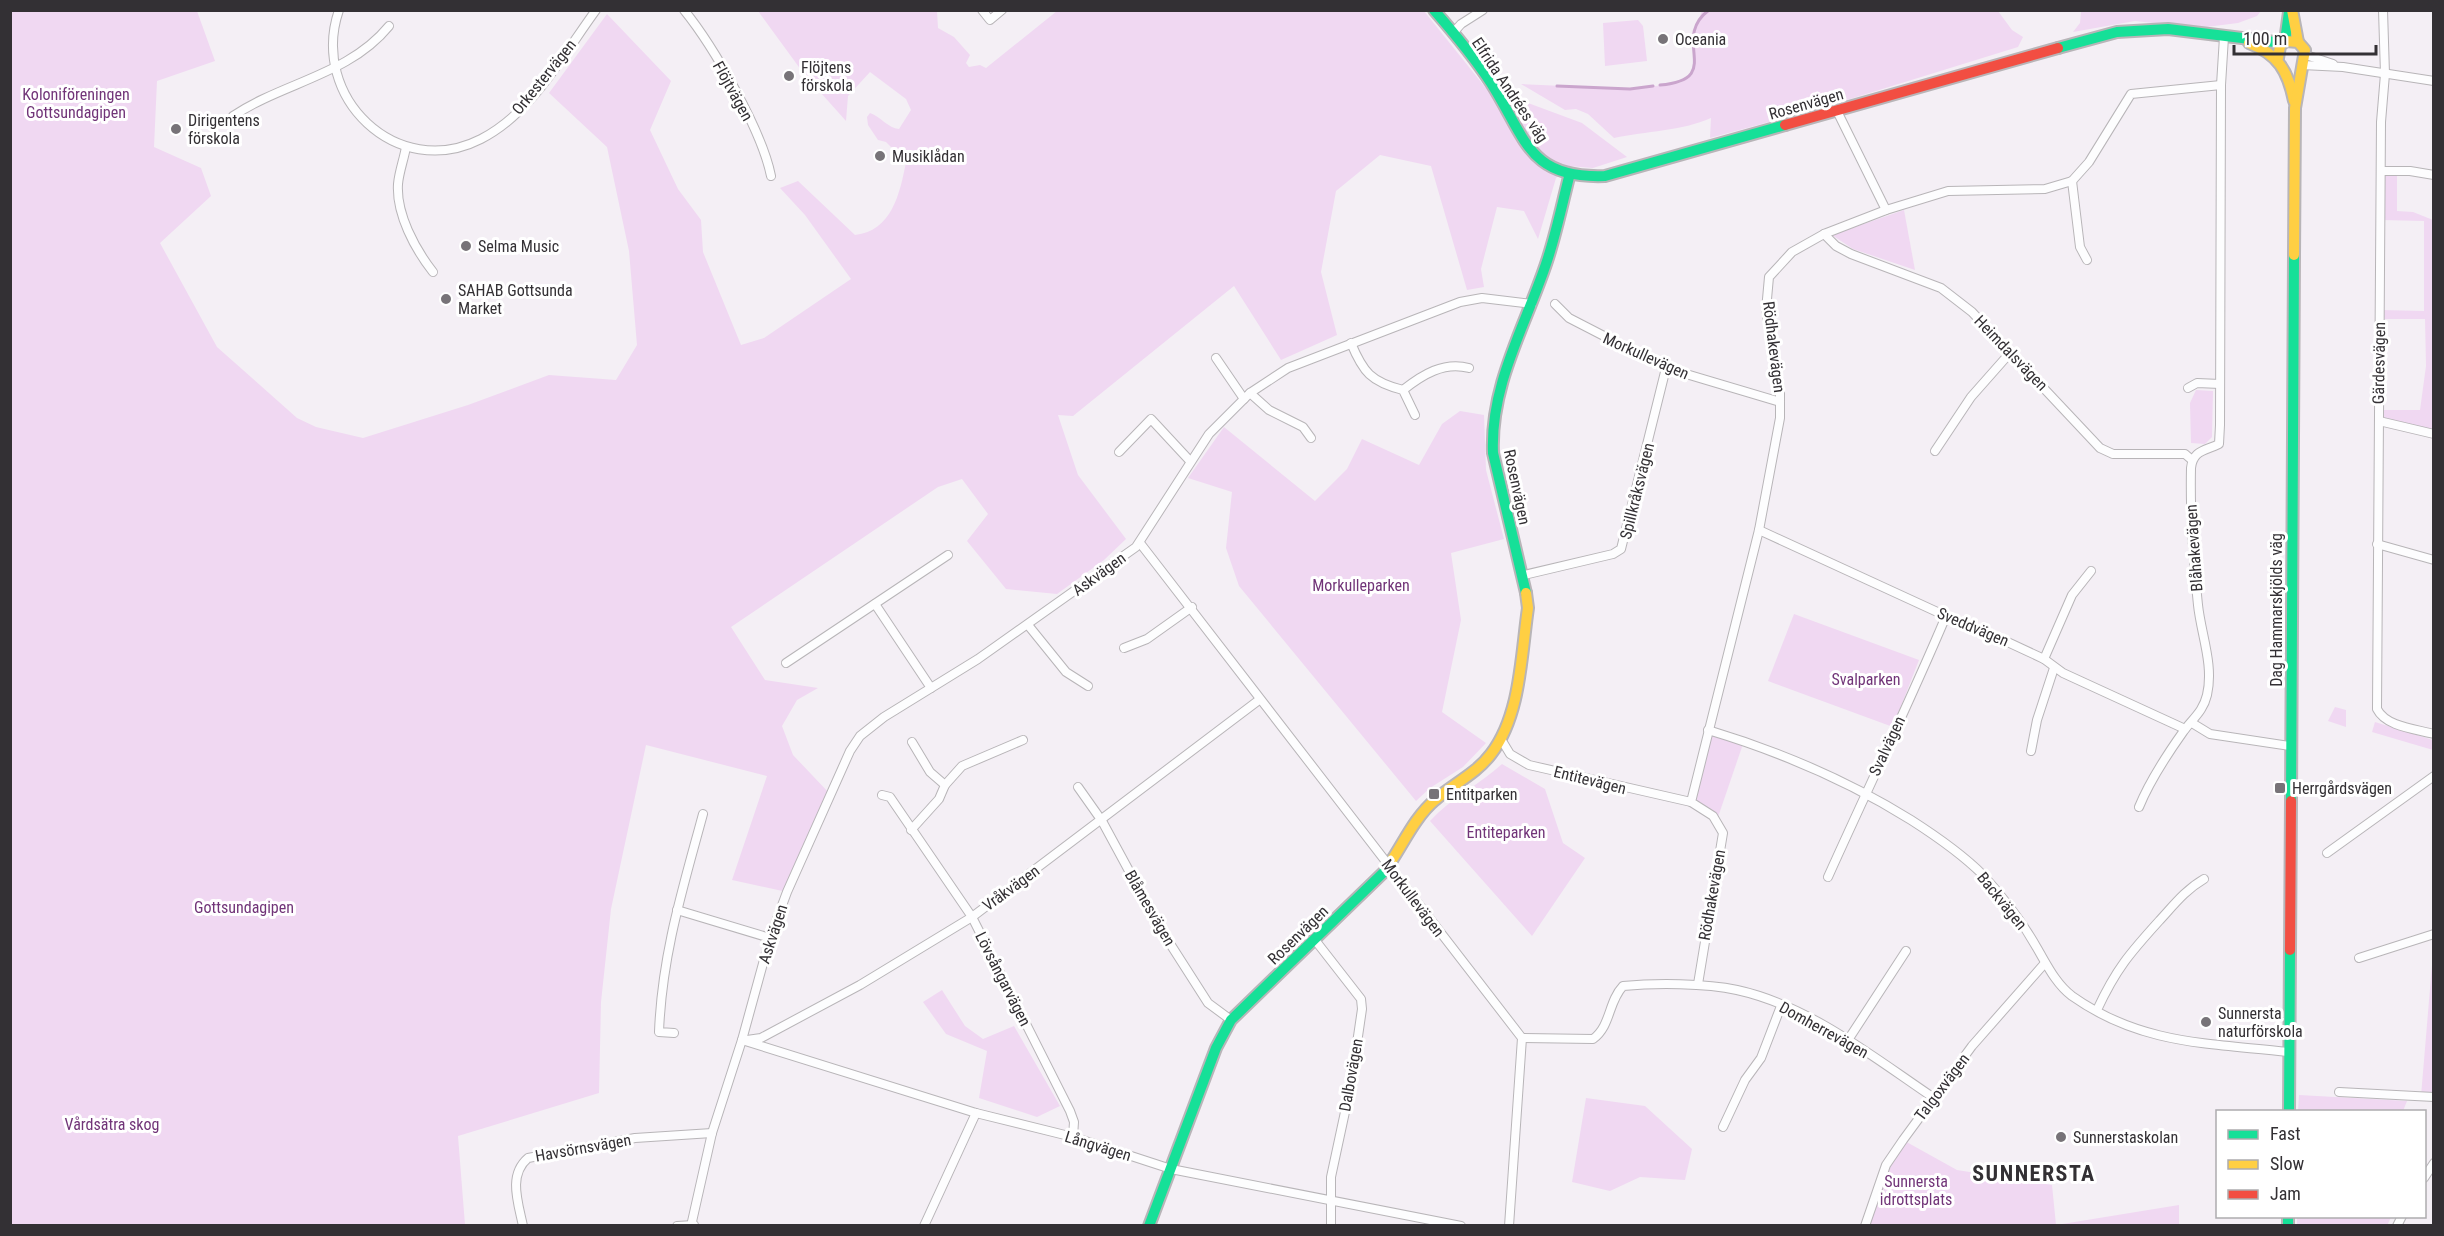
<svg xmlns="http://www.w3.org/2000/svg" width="2444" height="1236" font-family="'Roboto Condensed',sans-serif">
	<rect width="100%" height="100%" fill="#f4eff5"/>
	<!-- green -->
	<g fill="#f0d8f2">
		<path d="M10,11H197L215,61L157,81L154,147L201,168L211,196L160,243L217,347L297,418L316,427L363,438L468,405L549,375L616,380L637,345L629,251L607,147L549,93L607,14L671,81L650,130L678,189L701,220L703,252L741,345L764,338L851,279L805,215L780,188L798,181L855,235C892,231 900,193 906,162L886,142L878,140L868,125L867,117L870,113C881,117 888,128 899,129L911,110L906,99L870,72L848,96L846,121L804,74L758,11H937L938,28L954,37L970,55L966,63L969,67L980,65L986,68L1057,11H1424L1485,87L1582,123L1627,157L1593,168L1568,166L1556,178L1538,239L1524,211L1497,207L1481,269L1484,287L1467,290L1431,166L1380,155L1336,191L1321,272L1337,335L1281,360L1234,286L1073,416L1058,415L1078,475L1126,539L1104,560L1057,594L1006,589L967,541L988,514L962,479L938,487L731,627L765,680L818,688L797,700L782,726L793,755L831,795L787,892L732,880L767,776L646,745L611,909L601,1002L599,1093L458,1136L465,1225H11Z"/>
		<path d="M1702,11H1998L2012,30L2023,37L2018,47L1821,108L1710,138L1711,118C1682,131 1646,131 1614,138L1588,114L1576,109L1565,110L1521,84L1630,89L1680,83L1692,75L1694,70L1693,33Z"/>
		<path d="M2081,11H2261L2257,16L2238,23L2198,28L2135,21L2073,32L2080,23Z"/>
		<path d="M1638,20L1643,26L1647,61L1605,66L1603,23Z"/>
		<path d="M2382,171H2397V211L2413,212L2433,220V434L2379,421V410H2420L2426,366L2425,319H2380V310L2424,311V221L2381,220Z"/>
		<path d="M1904,210L1915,270L1853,249L1832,235Z"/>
		<path d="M2196,390L2213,391L2212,437L2205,444L2191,443L2190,403Z"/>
		<path d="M1460,411L1484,415L1486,470L1504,539L1451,553L1461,620L1442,712L1486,743L1463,767L1430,788L1416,801L1239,586L1226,548L1232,492L1188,478L1224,427L1315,501L1347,469L1362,439L1419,465L1442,424Z"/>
		<path d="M1794,614L1919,660L1893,727L1768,681Z"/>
		<path d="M2335,707L2346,710V727L2328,721Z"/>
		<path d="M2375,722L2433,740V750L2372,732Z"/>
		<path d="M1708,730L1744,741L1717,820L1691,802Z"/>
		<path d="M1502,764L1545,789L1563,843L1585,858L1532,936L1430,821C1451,798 1479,785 1502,764Z"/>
		<path d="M2433,953V1097L2421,1096Z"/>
		<path d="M942,990L965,1026L983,1039L1014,1026L1060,1106L1037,1117L979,1098L987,1051L946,1034L923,1002Z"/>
		<path d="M2299,1095L2407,1101L2403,1111H2298Z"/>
		<path d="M1586,1098L1645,1106L1692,1149L1685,1180L1640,1177L1610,1191L1572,1182Z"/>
		<path d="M1903,1140L1957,1170L2052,1185L2056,1225L2179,1205V1225L1865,1226L1886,1165Z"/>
		<path d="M2297,1217V1216L2391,1217L2387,1226L2297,1225Z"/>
	</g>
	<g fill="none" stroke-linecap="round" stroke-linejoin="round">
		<!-- stream -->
		<g stroke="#caa5cd" stroke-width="3">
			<path d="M1660,85C1726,79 1669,40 1709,10"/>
			<path d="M1557,86L1630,89L1653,86"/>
		</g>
		<!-- street casing -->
		<g stroke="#b8b5b8" stroke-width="10">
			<g id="street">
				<path d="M339,10C309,97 397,182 481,139C532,113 563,55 596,10"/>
				<path d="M684,10C714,47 762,131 771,176"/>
				<path d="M982,10L990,20L1002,10"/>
				<path d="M2383,10L2385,74L2381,122L2377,709C2386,727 2416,729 2434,734"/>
				<path d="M1453,33L1461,24L1483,10"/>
				<path d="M2306,55L2333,64"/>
				<path d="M2302,65L2343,67L2434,81"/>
				<path d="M1837,111L1886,210"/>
				<path d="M233,116C284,82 349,75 389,26"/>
				<path d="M406,147C404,159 399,172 398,184C396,214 415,249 433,272"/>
				<path d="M2382,171H2410L2434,175"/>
				<path d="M2072,181L2080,247L2087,260"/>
				<path d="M1824,234L1836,246L1851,254L1941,288L1972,312L2100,448L2113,454H2185L2192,460"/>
				<path d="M1555,304L1569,318L1666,368L1780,402"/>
				<path d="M1351,343C1363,372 1371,382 1403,390L1415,415"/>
				<path d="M1216,358L1244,399"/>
				<path d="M2188,388L2197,383L2220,384"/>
				<path d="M1403,390C1422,375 1444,361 1469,368"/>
				<path d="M1250,393L1269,410L1303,427L1311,438"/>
				<path d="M2379,421L2434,434"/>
				<path d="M1935,451L1971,397L2009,354"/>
				<path d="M1119,452L1151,419L1190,461"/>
				<path d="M1759,530L1946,616L1986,632L2044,659L2063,673L2185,729"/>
				<path d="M1140,543L1522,1038L1509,1226"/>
				<path d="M2377,544L2434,560"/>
				<path d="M1524,575L1613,554L1621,549L1666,368"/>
				<path d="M875,604L931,688"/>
				<path d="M1028,625L1066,672L1088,686"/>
				<path d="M1124,648L1147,639L1192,607"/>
				<path d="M2044,659L2072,595L2091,571"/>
				<path d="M786,663L948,555"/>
				<path d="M2192,723L2210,734L2290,746"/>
				<path d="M1708,730C1781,752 1847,780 1911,820C1936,836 1962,854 1983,875C2003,897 2023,923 2037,948C2047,965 2056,984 2072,996C2141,1045 2209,1043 2288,1052"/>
				<path d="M1501,739L1510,754L1529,765L1691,802"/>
				<path d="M2031,751L2037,720L2054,668"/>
				<path d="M945,785L962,766L1023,740"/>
				<path d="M1078,787L1102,821L1160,928L1208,1003L1231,1020"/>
				<path d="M882,795L890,797L972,917L1070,1111L1074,1122L1073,1137"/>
				<path d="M2139,807C2150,780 2166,756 2183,732C2192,719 2203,712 2207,695C2214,665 2201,634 2198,605C2193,559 2190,514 2191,468C2193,450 2205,451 2219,444L2220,425L2221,85L2224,37"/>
				<path d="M911,830L939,799L945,785L930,772L912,742"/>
				<path d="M2327,853L2434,776"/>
				<path d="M1828,877C1867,790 1909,704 1946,616"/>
				<path d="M677,910L770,938"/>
				<path d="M1315,940L1361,999L1362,1009L1351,1084L1331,1177V1226"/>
				<path d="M2359,958L2434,934"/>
				<path d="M1698,984L1723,833L1713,816L1691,802L1759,530L1780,418V390L1766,310L1769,277L1792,252L1824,234L1886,210L1948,191L2045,189L2072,181L2089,162L2131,94L2221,85"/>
				<path d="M2097,1010C2116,969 2130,953 2159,921C2173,906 2185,890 2204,879"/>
				<path d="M674,1033L659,1032C662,954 683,888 703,814"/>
				<path d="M1522,1038L1593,1039C1611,1026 1608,1002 1623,986C1655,983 1705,983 1737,990C1810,1006 1873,1057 1934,1098"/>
				<path d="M742,1040L976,1113L1073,1137L1171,1169L1461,1226"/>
				<path d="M747,1040L761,1038L860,985L972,917L1259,700"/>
				<path d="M1848,1040L1906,951"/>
				<path d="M2339,1092L2434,1097"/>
				<path d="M1723,1127L1745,1080L1761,1058L1781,1006"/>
				<path d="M2424,1178L2434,1163"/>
				<path d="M523,1226C518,1202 508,1175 528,1158L635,1138L712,1133"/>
				<path d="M677,1226L694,1225"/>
				<path d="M691,1226L712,1133L742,1040L770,938L787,892L850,751L860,736L884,717L978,659L1136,547L1209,434L1250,393L1288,368L1460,302L1482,298L1532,304"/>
				<path d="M924,1226L976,1113"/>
				<path d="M1865,1226L1886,1165L1903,1140L1972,1046L2045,963"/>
				<path d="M2397,1226L2402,1216"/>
			</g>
		</g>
		<!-- fast casing -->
		<g stroke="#b8b5b8" stroke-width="14">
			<g id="fast">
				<path d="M1434,10C1454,33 1474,57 1491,83C1526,138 1528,179 1605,176L1785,125"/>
				<path d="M2285,41L2289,12"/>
				<path d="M2058,48L2117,32L2168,29L2283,43"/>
				<path d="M1526,593L1493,453C1490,384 1526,325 1547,261C1556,234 1562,205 1569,177"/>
				<path d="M2291,801L2294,255"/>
				<path d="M2289,1112L2290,950"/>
				<path d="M2288,1216V1226"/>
				<path d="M1149,1226L1216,1048L1231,1020L1385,871L1392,860"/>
			</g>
		</g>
		<!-- slow casing -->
		<g stroke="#b8b5b8" stroke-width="14">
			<g id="slow">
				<path d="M2292,10L2298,42"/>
				<path d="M2249,43C2278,54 2288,71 2294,101"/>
				<path d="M2278,58L2280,46L2285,41L2298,42L2305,50L2295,108L2294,255"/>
				<path d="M1392,860C1405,840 1416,816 1435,800C1453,784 1476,774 1491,754C1521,715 1521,655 1528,608L1526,593"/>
			</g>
		</g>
		<!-- jam casing -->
		<g stroke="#b8b5b8" stroke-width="14">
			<g id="jam">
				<path d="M1785,125L2058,48"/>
				<path d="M2290,950L2291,801"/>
			</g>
		</g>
		<!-- street -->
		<use href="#street" stroke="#fdfdfe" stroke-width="8"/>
		<!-- fast -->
		<use href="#fast" stroke="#16e098" stroke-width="10"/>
		<!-- slow -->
		<use href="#slow" stroke="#ffcf43" stroke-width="10"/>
		<!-- jam -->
		<use href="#jam" stroke="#f24e42" stroke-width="10"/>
	</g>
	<!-- markers -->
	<g fill="#777378" stroke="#fff" stroke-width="2">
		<circle cx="1663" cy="39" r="6"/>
		<circle cx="789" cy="76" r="6"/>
		<circle cx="176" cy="129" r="6"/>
		<circle cx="880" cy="156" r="6"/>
		<circle cx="466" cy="246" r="6"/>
		<circle cx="446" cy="299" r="6"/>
		<rect x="2274" y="782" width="12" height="12" rx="3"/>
		<rect x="1428" y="788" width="12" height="12" rx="3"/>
		<circle cx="2206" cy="1022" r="6"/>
		<circle cx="2061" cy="1137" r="6"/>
	</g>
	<g text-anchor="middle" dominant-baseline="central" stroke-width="6" stroke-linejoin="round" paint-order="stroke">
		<!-- poi labels -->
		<g font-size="16" fill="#333034" stroke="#fff" text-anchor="start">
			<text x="1675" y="39">Oceania</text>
			<text x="801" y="67">Flöjtens<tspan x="801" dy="18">förskola</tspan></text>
			<text x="188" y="120">Dirigentens<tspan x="188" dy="18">förskola</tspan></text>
			<text x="892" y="156">Musiklådan</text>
			<text x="478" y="246">Selma Music</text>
			<text x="458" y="290">SAHAB Gottsunda<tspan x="458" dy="18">Market</tspan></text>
			<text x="2292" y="788">Herrgårdsvägen</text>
			<text x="1446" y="794">Entitparken</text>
			<text x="2218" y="1013">Sunnersta<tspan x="2218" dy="18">naturförskola</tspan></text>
			<text x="2073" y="1137">Sunnerstaskolan</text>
		</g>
		<!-- street labels -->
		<g font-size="16" fill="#333034" stroke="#fff">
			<text transform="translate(544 77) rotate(-51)">Orkestervägen</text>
			<text transform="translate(1510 90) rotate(56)">Elfrida Andrées väg</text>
			<text transform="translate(733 91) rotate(61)">Flöjtvägen</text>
			<text transform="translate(1806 104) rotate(-16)">Rosenvägen</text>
			<text transform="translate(1774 347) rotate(83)">Rödhakevägen</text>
			<text transform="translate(2011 353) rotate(46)">Heimdalsvägen</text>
			<text transform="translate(1646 356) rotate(24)">Morkullevägen</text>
			<text transform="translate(2379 363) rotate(-89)">Gärdesvägen</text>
			<text transform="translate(1517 487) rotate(78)">Rosenvägen</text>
			<text transform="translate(1637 491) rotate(-76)">Spillkråksvägen</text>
			<text transform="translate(2194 548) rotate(-94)">Blåhakevägen</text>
			<text transform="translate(1099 574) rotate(-36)">Askvägen</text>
			<text transform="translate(2276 610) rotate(-90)">Dag Hammarskjölds väg</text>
			<text transform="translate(1973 627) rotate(23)">Sveddvägen</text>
			<text transform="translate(1887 746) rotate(-65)">Svalvägen</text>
			<text transform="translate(1590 780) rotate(14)">Entitevägen</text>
			<text transform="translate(1011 888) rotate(-36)">Vråkvägen</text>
			<text transform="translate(1712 895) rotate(-80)">Rödhakevägen</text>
			<text transform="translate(1413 898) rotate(53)">Morkullevägen</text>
			<text transform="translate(2002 901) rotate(51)">Backvägen</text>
			<text transform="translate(1150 908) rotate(60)">Blåmesvägen</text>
			<text transform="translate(773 934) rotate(-72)">Askvägen</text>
			<text transform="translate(1298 935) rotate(-44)">Rosenvägen</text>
			<text transform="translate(1003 979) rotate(63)">Lövsångarvägen</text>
			<text transform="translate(1824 1030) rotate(29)">Domherrevägen</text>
			<text transform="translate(1351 1075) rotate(-80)">Dalbovägen</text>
			<text transform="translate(1942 1087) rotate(-53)">Talgoxvägen</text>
			<text transform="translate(1098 1146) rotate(17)">Långvägen</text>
			<text transform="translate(583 1148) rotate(-10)">Havsörnsvägen</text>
		</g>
		<!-- park labels -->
		<g font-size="16" fill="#713478" stroke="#fff">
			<text x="76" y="94">Koloniföreningen<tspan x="76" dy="18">Gottsundagipen</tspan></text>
			<text x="1361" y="585">Morkulleparken</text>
			<text x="1866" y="679">Svalparken</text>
			<text x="1506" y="832">Entiteparken</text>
			<text x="244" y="907">Gottsundagipen</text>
			<text x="112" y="1124">Vårdsätra skog</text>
			<text x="1916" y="1181">Sunnersta<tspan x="1916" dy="18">idrottsplats</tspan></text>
		</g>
		<!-- district labels -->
		<g font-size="22" font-weight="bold" letter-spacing="1.5" fill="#333034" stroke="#fff">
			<text x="2034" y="1173">SUNNERSTA</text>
		</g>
	</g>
	<!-- border -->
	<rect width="2444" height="1236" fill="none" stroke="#333034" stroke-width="24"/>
	<!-- legend -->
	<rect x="2216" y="1110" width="210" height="108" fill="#ffffff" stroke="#adacae" stroke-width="1.5"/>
	<rect x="2228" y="1130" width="30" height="9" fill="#16e098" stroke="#adacae" stroke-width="1.5"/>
	<text x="2270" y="1140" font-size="18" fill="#333034">Fast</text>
	<rect x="2228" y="1160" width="30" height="9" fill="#ffcf43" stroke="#adacae" stroke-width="1.5"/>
	<text x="2270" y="1170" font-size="18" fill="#333034">Slow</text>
	<rect x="2228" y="1190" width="30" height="9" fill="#f24e42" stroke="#adacae" stroke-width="1.5"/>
	<text x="2270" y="1200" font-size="18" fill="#333034">Jam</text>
	<!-- scale -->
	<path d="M2234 45v9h142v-9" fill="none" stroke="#333034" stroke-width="3"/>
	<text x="2243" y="45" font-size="18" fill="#333034" stroke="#ffffff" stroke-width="4.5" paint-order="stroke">100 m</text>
</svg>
